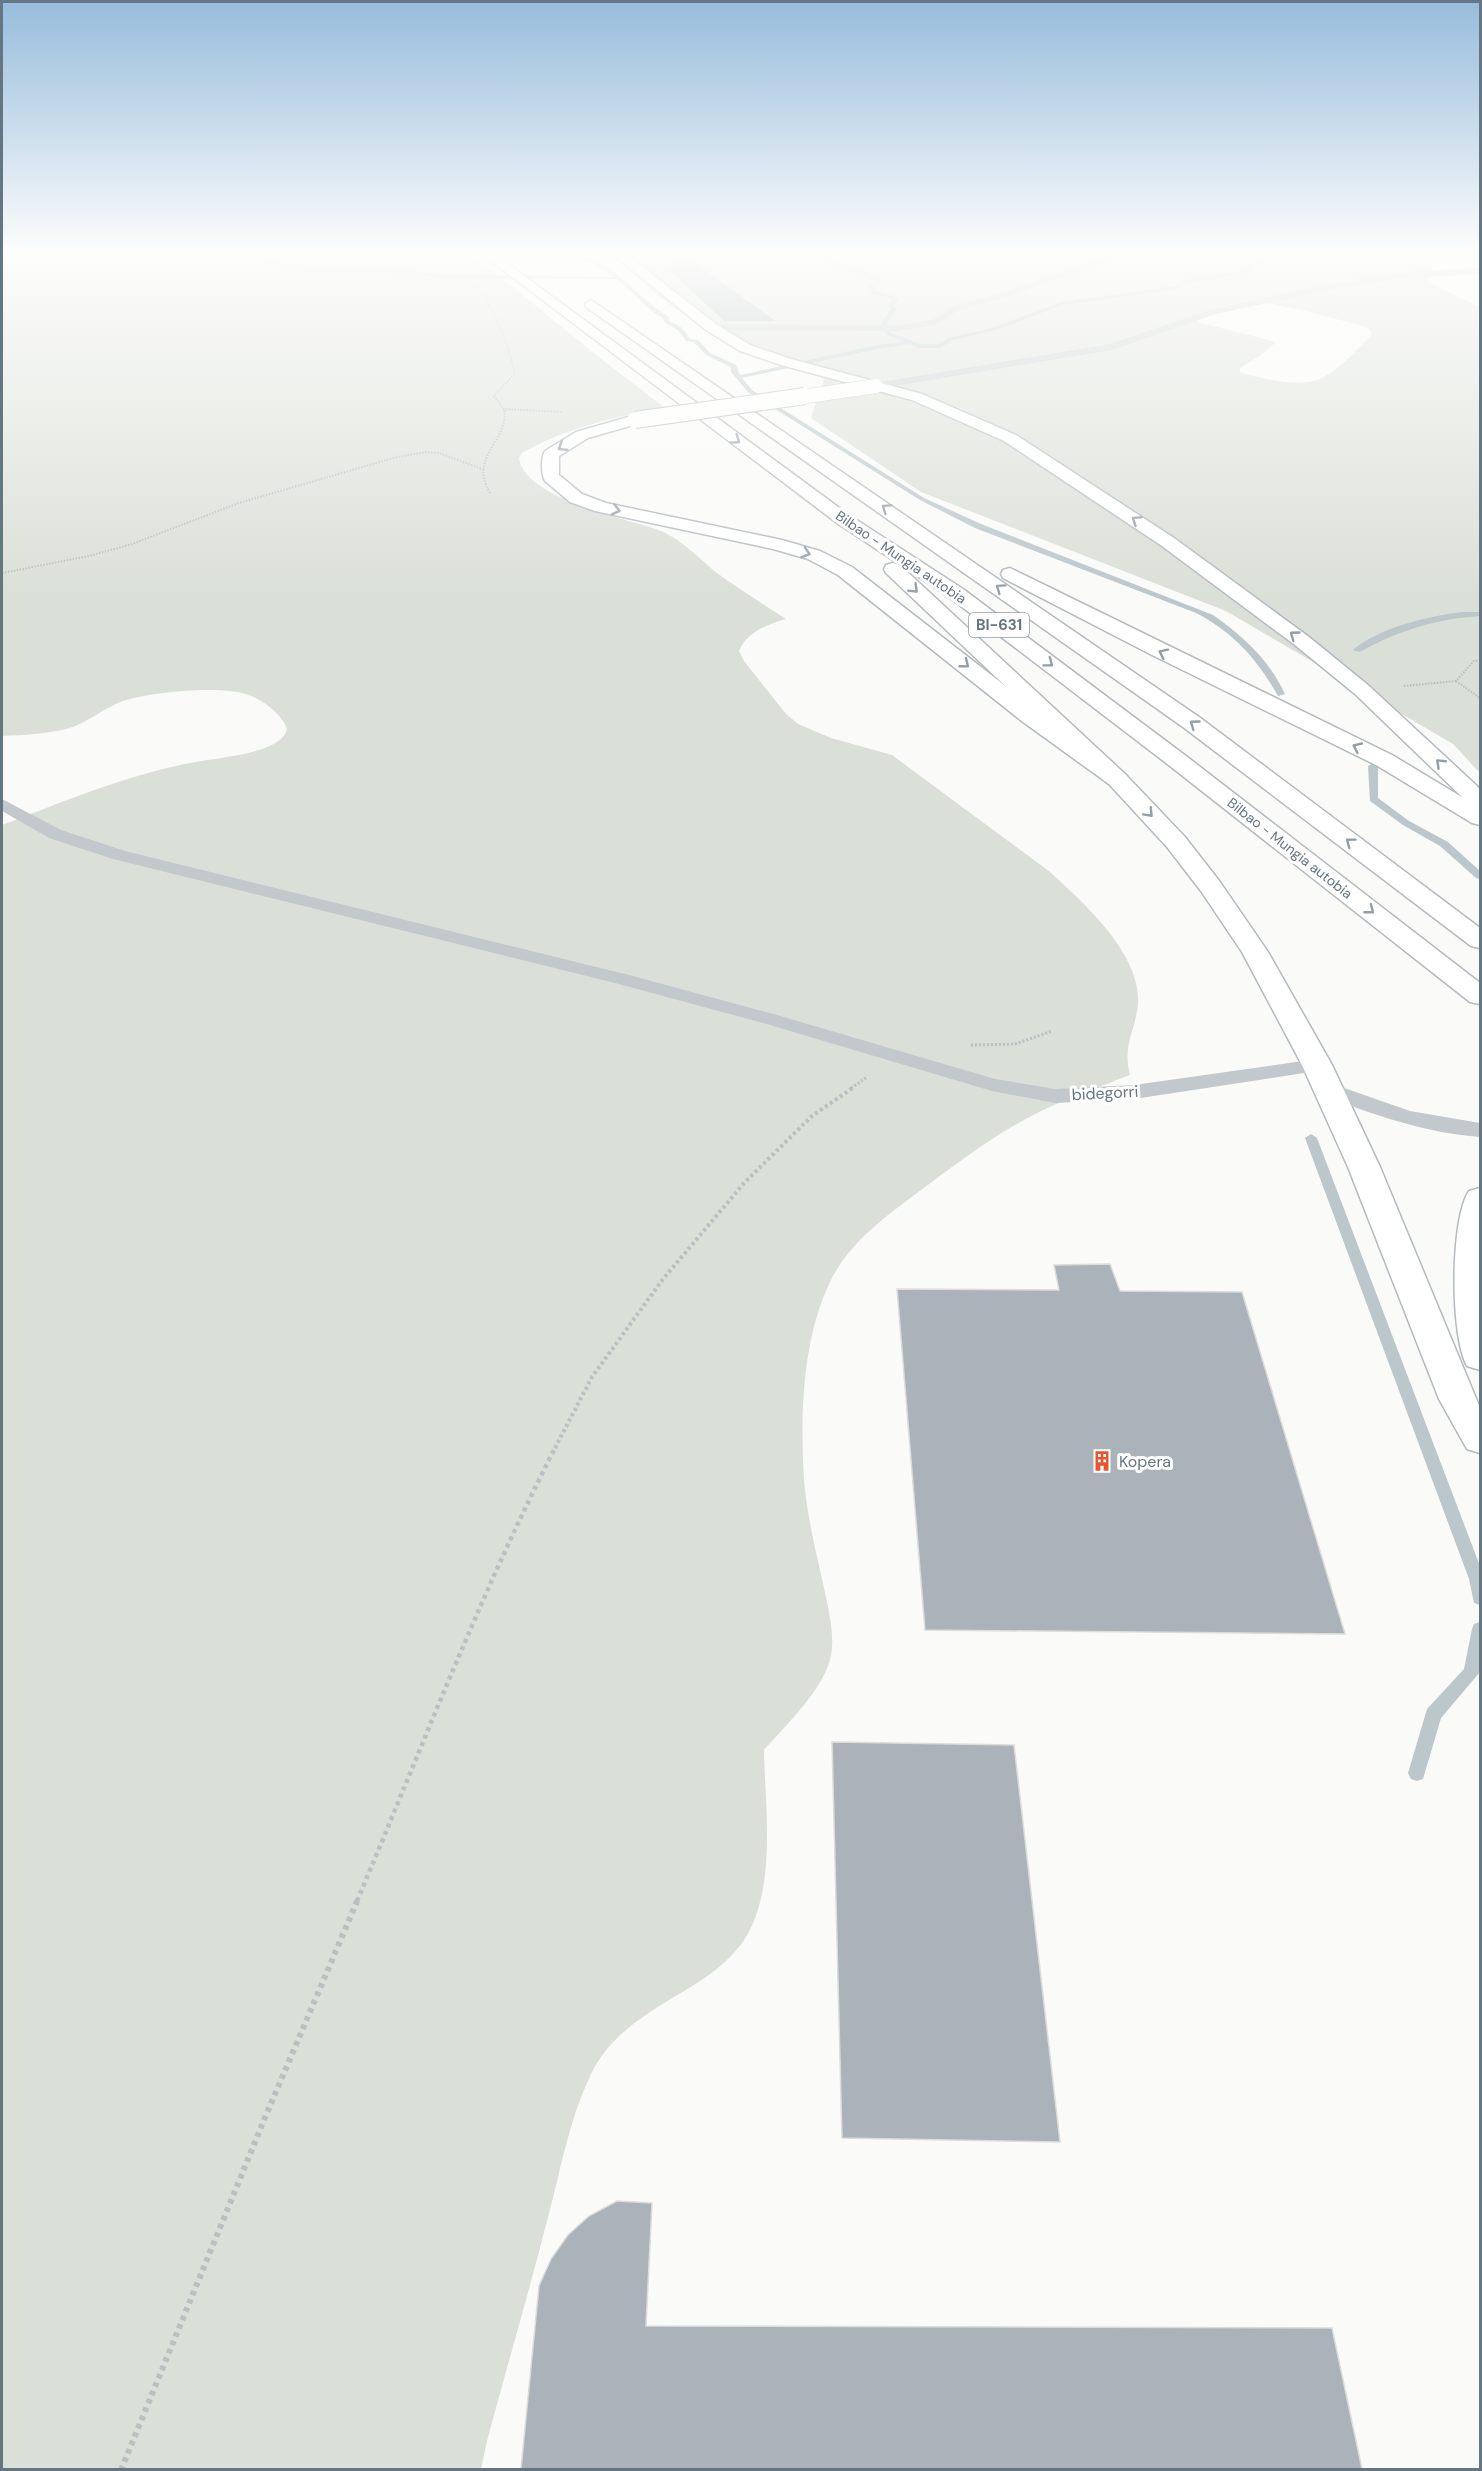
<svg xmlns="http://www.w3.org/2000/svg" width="1482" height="2471" font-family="'DM Sans',sans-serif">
	<rect width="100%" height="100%" fill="#fafaf8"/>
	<!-- green -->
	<g fill="#dadfd7" fill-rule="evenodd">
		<path d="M2,255H474L596,355L665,408C616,416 566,428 522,453L519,458C524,497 621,518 653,528C679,536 697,557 717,573C739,589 763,604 786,619C769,624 746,632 739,651L744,661L786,714L798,724L831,738L892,755L1050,872C1083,902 1141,954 1138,1003C1136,1031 1122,1043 1130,1075C1105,1085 1079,1094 1054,1105C1004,1127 960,1161 917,1193C886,1216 852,1241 833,1276C802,1335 800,1415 804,1480C807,1516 816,1552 824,1588C828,1608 835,1634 831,1655C826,1687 785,1726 764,1750C765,1813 780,1907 732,1955C714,1974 691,1987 669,2000C638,2019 607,2040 591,2074C569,2120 561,2169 548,2217C529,2292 507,2366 487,2441L481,2469H2V825C68,800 131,773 201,761C222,757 282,753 287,729C282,713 259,697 242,693C216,686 149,692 123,701C103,708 87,724 66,729C45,734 23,735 2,736Z"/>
		<path d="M608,255H1434L1428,282L1480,307V773L1453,744L1226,611L921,492L811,418L823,383L825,371C782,364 704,330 669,304C647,289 631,268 608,255ZM1255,301L1302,310L1359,325L1368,328L1372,334C1360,348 1332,377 1314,381C1294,386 1265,379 1245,374L1240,372V368L1261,355L1275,343L1273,341L1201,323L1189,317Z"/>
	</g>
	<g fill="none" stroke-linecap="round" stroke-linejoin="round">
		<!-- stream -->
		<g fill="#bbc7cb" fill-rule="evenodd">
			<path d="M241,255L310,269L377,268L439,274L614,277L591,263L573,255C604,252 642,303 668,316L670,321L682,328L690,339L698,340L710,353L736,365L740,375L877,345L904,342L887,335L880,326L891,308L888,306L893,299L873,294L868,287L876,282L855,271L835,267L819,255H823L839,265L859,269L882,281L874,287L877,292L899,298L894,306L897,308L886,326L891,333L920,344H939L949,338L992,328L1062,302L1176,286L1181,281L1247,270L1246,267L1248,265L1286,255L1252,267V271L1250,272L1183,284L1178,289L1063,305L996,330L953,340L940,348H919L910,344L877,349L742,378L752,390L924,498L981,524L1213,615C1243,636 1270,661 1285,694L1278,696C1258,660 1233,632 1196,613L975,528L920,500L748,392L731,372V367L706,355L694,342L686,341L678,330L665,323L663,318C645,309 633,290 616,279L439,278L377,270L310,271L258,261Z"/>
			<path d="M1463,612H1480V616C1436,619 1399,630 1360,652L1353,650C1380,627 1429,616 1463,612Z"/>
			<path d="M1373,763L1378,766V798L1409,821L1448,842L1480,871V879L1476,878L1440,846L1403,825L1370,801L1368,766Z"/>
			<path d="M1311,1134L1317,1138L1480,1566V1605L1474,1603L1469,1579L1305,1138Z"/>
			<path d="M1480,1622V1672L1441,1718L1423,1779L1417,1781L1411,1779L1408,1773L1427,1709L1464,1669L1472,1629L1474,1624Z"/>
		</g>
	</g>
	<!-- building -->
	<g fill="#aab3b9" stroke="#dcdcda" stroke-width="1.5">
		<path d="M683,255H686L778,322H724L669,271Z"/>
		<path d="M1110,1264L1120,1291L1242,1292L1345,1634L925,1630L897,1289L1059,1290L1054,1265Z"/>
		<path d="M832,1742L1014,1745L1060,2142L842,2138Z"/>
		<path d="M617,2201L652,2203L646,2326L1332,2328L1362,2469H521L539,2286L551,2259L568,2235L589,2216Z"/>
	</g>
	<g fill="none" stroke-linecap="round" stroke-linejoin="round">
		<!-- secondary casing -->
		<g stroke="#b3babf" stroke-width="3">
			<g id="secondary">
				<path d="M614,255H627L716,324L750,345L791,359L922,394L1016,435L1174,538L1309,637L1369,686L1477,786L1480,790V813L1472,811L1461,796L1355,694L1295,645L1162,546L1004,441L912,400L781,365L740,351L706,330Z"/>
				<path d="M635,415L640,417L643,420L640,423L588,438L559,456V475L582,494L606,503L782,540L820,551L852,567L1039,712L1125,774L1185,837L1220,882L1268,952L1332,1065L1380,1167L1480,1408V1453L1467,1449L1439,1399L1348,1167L1302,1065L1242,952L1201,891L1167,847L1109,784L1023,722L838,575L808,559L773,549L595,511L570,502L545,481C541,474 541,457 545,451L576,432Z"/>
				<path d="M1480,1188V1370L1467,1366C1450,1336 1450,1219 1469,1191Z"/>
			</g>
		</g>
		<!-- highway casing -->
		<g stroke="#b4b9bd" stroke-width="3">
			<g id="highway">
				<path d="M483,255H496L849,515L963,589L1186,756L1480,983V1004L1470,1002L1170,766L949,597L837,523Z"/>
				<path d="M591,300L1199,717L1480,928V948L1471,946L1183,727L586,307L585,304Z"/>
				<path d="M893,563L900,565L1125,774L1129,779L1125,784L1117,786L1109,784L886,573L884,569L886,565Z"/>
				<path d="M1010,568L1392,755L1480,808V825L1472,823L1376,765L1150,654L1003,578L1001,574L1003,570Z"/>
			</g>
		</g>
		<!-- path-far5 -->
		<g stroke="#bbbfc2" stroke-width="1.5" stroke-dasharray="1.5 1.5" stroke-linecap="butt">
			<path d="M443,255L450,256L462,265"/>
			<path d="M472,279C494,307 506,339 515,373L494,396L495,398"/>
		</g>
		<!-- path-far4 -->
		<g stroke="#bbbfc2" stroke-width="2" stroke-dasharray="1.5 1.5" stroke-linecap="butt">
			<path d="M494,396L504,409L563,412"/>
			<path d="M490,493C468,456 510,440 504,409"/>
			<path d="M2,573L89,556L132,544L239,503L397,457L426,452L439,453L485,470"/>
			<path d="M1456,681L1480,698"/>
			<path d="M1404,686L1456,681L1474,661L1480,660"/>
		</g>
		<!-- path-far3 -->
		<g stroke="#bbbfc2" stroke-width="3" stroke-dasharray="2 2" stroke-linecap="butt">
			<path d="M971,1045L1015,1044L1052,1031"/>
			<path d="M851,1088L866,1078"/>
		</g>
		<!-- path-far2 -->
		<path stroke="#bbbfc2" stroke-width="4" stroke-dasharray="3 3" stroke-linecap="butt" d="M555,1448L592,1377L663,1279L745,1182L812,1116L854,1087"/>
		<!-- path-far1 -->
		<path stroke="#bbbfc2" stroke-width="4.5" stroke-dasharray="4 4" stroke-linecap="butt" d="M357,1901C421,1750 481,1592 556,1446"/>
		<!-- path -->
		<path stroke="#bbbfc2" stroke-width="6" stroke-dasharray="4.5 4.5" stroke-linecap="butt" d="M121,2470L264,2120L358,1899"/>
		<!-- lane -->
		<g fill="#c3c8cc" fill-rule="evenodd">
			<path d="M1110,255H1121L1019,293L958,311L935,325L899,331L711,330L706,327L711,324L899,325L932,320L952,307L1013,289Z"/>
			<path d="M1480,268V274L1402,278L1324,291L1216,314L1112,350L876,389L871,386L876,383L1110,344L1210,310L1324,285L1402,272Z"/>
			<path d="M2,799L61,830L125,851L629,975L777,1015L995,1079L1055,1089L1134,1085L1317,1059L1325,1060L1328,1065L1325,1070L1317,1071L1134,1099L1055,1103L992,1091L763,1023L615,983L113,859L49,838L2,811Z"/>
			<path d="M1327,1082L1410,1111L1480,1123V1137C1425,1133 1371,1114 1319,1094L1316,1089L1319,1084Z"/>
		</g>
		<!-- secondary -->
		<use href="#secondary" fill="#fff" fill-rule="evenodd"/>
		<!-- highway -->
		<use href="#highway" fill="#fff" fill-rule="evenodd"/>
		<!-- secondary-bridge-far1 casing -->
		<g stroke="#b3babf" stroke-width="15" stroke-linecap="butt">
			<path id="secondary-bridge-far1" d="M794,398L876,386"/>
		</g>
		<!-- secondary-bridge casing -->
		<g stroke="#b3babf" stroke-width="18" stroke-linecap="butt">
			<path id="secondary-bridge" d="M635,420L805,396"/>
		</g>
		<!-- secondary-bridge-far1 -->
		<use href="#secondary-bridge-far1" stroke="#fff" stroke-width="14"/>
		<!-- secondary-bridge -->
		<use href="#secondary-bridge" stroke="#fff" stroke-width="16"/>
	</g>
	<!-- one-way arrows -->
	<defs><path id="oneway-chevron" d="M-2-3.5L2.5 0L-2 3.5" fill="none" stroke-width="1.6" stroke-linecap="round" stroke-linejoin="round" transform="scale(1.5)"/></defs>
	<g stroke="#939fa8">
		<use href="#oneway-chevron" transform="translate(736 440) rotate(36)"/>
		<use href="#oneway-chevron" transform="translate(562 447) rotate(148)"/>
		<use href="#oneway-chevron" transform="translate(886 508) rotate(-145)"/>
		<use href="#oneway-chevron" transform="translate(616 510) rotate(14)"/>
		<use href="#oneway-chevron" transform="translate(1136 520) rotate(-146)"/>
		<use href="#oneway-chevron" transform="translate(806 553) rotate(18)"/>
		<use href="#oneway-chevron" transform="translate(1000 588) rotate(-145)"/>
		<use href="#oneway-chevron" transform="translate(914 589) rotate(45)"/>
		<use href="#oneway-chevron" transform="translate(1294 635) rotate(-144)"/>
		<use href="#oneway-chevron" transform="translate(1163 653) rotate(-154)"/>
		<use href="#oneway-chevron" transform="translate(1049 663) rotate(37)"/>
		<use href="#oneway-chevron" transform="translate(965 664) rotate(39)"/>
		<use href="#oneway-chevron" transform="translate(1194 724) rotate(-144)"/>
		<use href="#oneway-chevron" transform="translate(1357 747) rotate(-155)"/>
		<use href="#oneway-chevron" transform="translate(1440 763) rotate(-136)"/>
		<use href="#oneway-chevron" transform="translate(1149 813) rotate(47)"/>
		<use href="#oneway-chevron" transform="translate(1350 842) rotate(-143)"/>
		<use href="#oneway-chevron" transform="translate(1370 910) rotate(38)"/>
	</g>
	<!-- sky -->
	<linearGradient id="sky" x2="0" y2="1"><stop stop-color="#96bcdc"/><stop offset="0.42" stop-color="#fdfdfc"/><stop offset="1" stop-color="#fdfdfc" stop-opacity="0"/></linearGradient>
	<rect width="1482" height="600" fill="url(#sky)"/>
	<!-- icons -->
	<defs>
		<g id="building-bare" transform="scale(1.62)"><path d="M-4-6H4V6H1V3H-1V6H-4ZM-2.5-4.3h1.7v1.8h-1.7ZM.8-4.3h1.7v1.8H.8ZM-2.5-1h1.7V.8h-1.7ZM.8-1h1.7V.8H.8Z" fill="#e4572e" stroke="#fff" stroke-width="2.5" paint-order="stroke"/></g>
	</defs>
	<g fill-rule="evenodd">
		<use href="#building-bare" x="1102" y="1461"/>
	</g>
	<g text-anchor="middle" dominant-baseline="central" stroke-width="6" stroke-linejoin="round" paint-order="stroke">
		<!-- far-street labels -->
		<g font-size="14" fill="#657683" stroke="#fff">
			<text transform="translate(901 557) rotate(34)">Bilbao - Mungia autobia</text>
			<text transform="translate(1290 848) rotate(38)">Bilbao - Mungia autobia</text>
		</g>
		<!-- shield labels -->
		<rect fill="#fff" stroke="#939fa8" stroke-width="1.5" x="969" y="613" width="60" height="24" rx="4.5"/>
		<g font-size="15" font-weight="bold" fill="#657683">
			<text x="999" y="625">BI-631</text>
		</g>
		<!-- street labels -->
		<g font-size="16" fill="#657683" stroke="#fff">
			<text transform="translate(1105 1093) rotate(-3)">bidegorri</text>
		</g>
		<!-- poi labels -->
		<g font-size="16" fill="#657683" stroke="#fff" text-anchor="start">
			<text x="1119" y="1461">Kopera</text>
		</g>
	</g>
	<!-- border -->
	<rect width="1482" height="2471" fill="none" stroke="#657683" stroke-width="6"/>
</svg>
